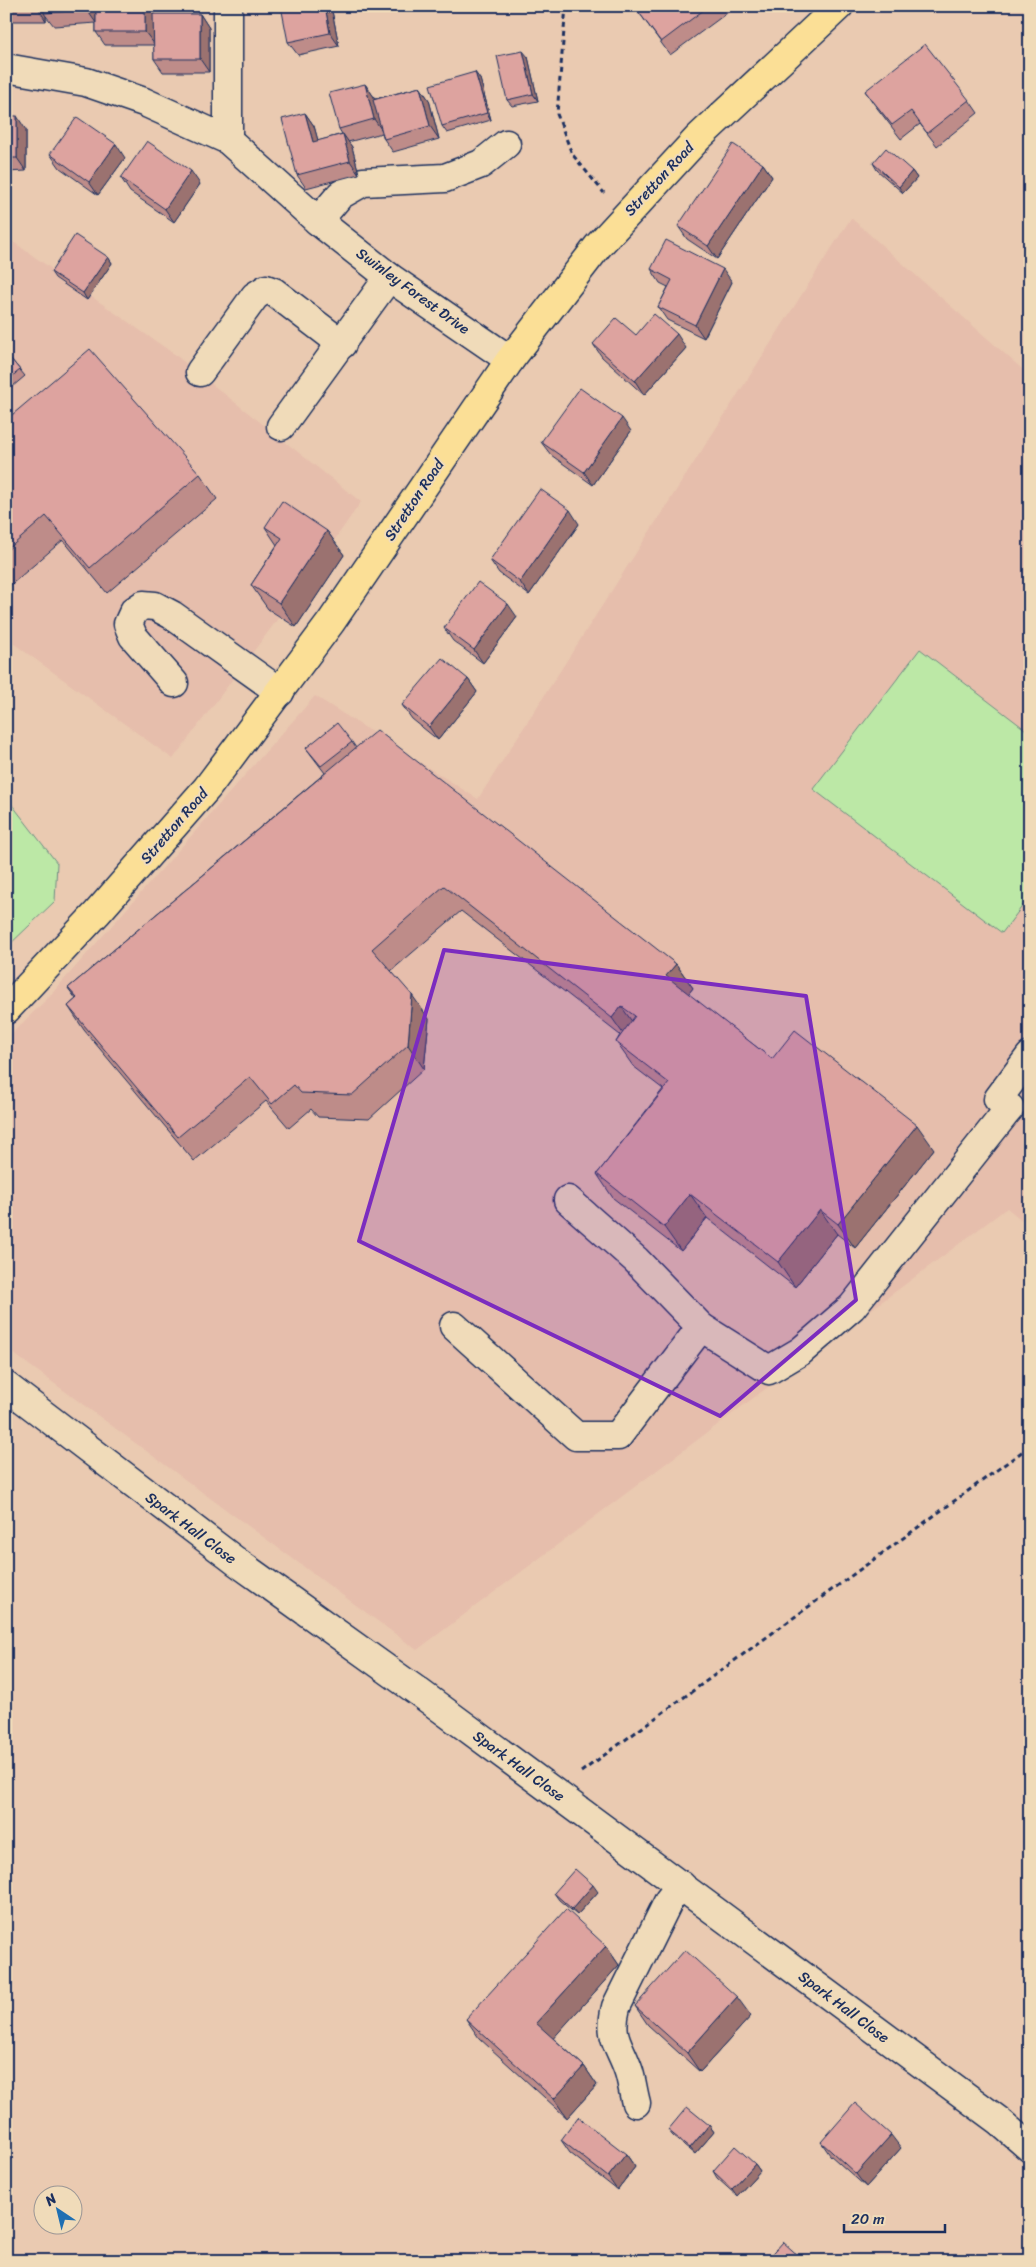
<svg xmlns="http://www.w3.org/2000/svg" width="1036" height="2267" font-family="Sriracha,sans-serif">
	<rect width="100%" height="100%" fill="#eacab1"/>
	<filter id="ink" filterUnits="userSpaceOnUse"><feTurbulence type="fractalNoise" baseFrequency=".02" numOctaves="2"/><feDisplacementMap in="SourceGraphic" scale="10" xChannelSelector="R" yChannelSelector="G"/><feConvolveMatrix kernelMatrix="1 2 1 2 8 2 1 2 1" color-interpolation-filters="sRGB"/></filter>
	<g filter="url(#ink)">
		<!-- built -->
		<g fill="#e6beac">
			<path d="M851,218L1030,376V1227L1007,1208L417,1650L6,1348V1039L47,999L315,696L478,799Z"/>
			<path d="M6,237L174,354L361,502L295,596L173,759L6,638Z"/>
		</g>
		<!-- green -->
		<g fill="#bce8a6" stroke="#6c8c82">
			<path d="M920,649L1030,733V896L1002,933L813,789Z"/>
			<path d="M6,797L57,863L55,901L6,948Z"/>
		</g>
		<g fill="none" stroke-linecap="round" stroke-linejoin="round">
			<!-- minor casing -->
			<g stroke="#1b2f5e" stroke-width="31">
				<g id="minor">
					<path d="M6,68L86,82L144,102L228,140L318,221L389,277L510,360"/>
					<path d="M228,140V6"/>
					<path d="M318,221L340,195L363,182L445,178L481,164L506,144"/>
					<path d="M200,372L255,296L266,289L274,292L342,344"/>
					<path d="M281,426L389,277"/>
					<path d="M174,683L133,636L128,624L134,611L143,605L155,606L172,615L280,692"/>
					<path d="M454,1326L576,1436H618L701,1327L636,1260L568,1200"/>
					<path d="M701,1327L769,1370L801,1351L852,1307L1004,1115L1010,1108L998,1099L1030,1056"/>
					<path d="M6,1386L237,1562L420,1693L999,2121L1030,2148"/>
					<path d="M636,2103C633,2092 632,2082 629,2072C620,2044 608,2039 616,2007L669,1900L681,1885"/>
				</g>
			</g>
			<!-- major casing -->
			<g stroke="#1b2f5e" stroke-width="31">
				<path id="major" d="M6,1010L97,913L207,788L331,622L510,360L598,246L698,138L839,6"/>
			</g>
			<!-- path -->
			<g stroke="#1b2f5e" stroke-width="3" stroke-dasharray="5 4" stroke-linecap="butt">
				<path d="M566,6L557,114L572,154L604,193"/>
				<path d="M581,1772L1030,1446"/>
			</g>
			<!-- minor -->
			<use href="#minor" stroke="#f0dbb9" stroke-width="28"/>
			<!-- major -->
			<use href="#major" stroke="#fbdf96" stroke-width="28"/>
		</g>
		<!-- wall -->
		<g fill="#be8c89" stroke="#1b2f5e">
			<path d="M6,6H154V14H200L209,28V72H163L154,59V45H105L96,32V23L54,26L46,16V21H6Z"/>
			<path d="M331,6L339,46L298,55L288,42Z"/>
			<path d="M637,6H728L731,10L670,55L635,7Z"/>
			<path d="M528,57L538,101L512,106L507,100Z"/>
			<path d="M480,79L491,120L447,133L442,126Z"/>
			<path d="M365,84L374,97L375,99L420,87L429,100L439,139L393,152L384,139L382,133L348,142L352,147L359,174L306,188L297,175L305,113L314,126L318,141L342,134L339,129Z"/>
			<path d="M865,91L969,100L978,113L937,146L920,124L901,139L874,104Z"/>
			<path d="M6,116L26,130V171L6,172Z"/>
			<path d="M50,154L125,158L98,195L60,168Z"/>
			<path d="M873,163L912,171L917,178L903,193L877,170Z"/>
			<path d="M763,164L772,177L717,259L687,239L678,226Z"/>
			<path d="M121,178L200,184L174,222L130,192Z"/>
			<path d="M108,257L112,263L87,300L55,278L51,272Z"/>
			<path d="M651,269L732,282L704,338L667,320L658,307L668,287L660,283Z"/>
			<path d="M636,335L686,348L644,395L602,357L593,344Z"/>
			<path d="M6,353L25,376L6,392Z"/>
			<path d="M6,420L200,474L217,499L107,593L63,540L6,589Z"/>
			<path d="M631,431L593,485L551,455L541,442Z"/>
			<path d="M579,524L529,595L499,573L490,560Z"/>
			<path d="M265,527L327,531L344,555L296,627L268,609L251,585L277,545Z"/>
			<path d="M517,617L483,663L453,641L444,628Z"/>
			<path d="M468,679L477,692L438,740L412,719L402,705Z"/>
			<path d="M352,742L356,748L676,964L693,988L688,994L772,1059L934,1149L855,1248L837,1234L795,1287L707,1218L681,1251L613,1198L597,1174L663,1089L633,1066L616,1042L620,1035L461,911L391,971L429,1019L424,1069L369,1119L318,1117L311,1109L289,1128L266,1101L194,1161L84,1030L68,1006L76,999L68,988L325,773L306,748Z"/>
			<path d="M598,1892L577,1915L559,1900L554,1893Z"/>
			<path d="M606,1946L619,1965L553,2038L584,2066L597,2085L567,2118L479,2038L466,2019Z"/>
			<path d="M635,2006L751,2016L700,2072L648,2025Z"/>
			<path d="M709,2125L714,2132L695,2154L673,2136L668,2130Z"/>
			<path d="M561,2140L626,2154L635,2167L617,2190L570,2153Z"/>
			<path d="M821,2142L901,2148L866,2187L830,2155Z"/>
			<path d="M755,2164L760,2171L737,2196L717,2178L713,2171Z"/>
		</g>
		<!-- shaded-wall -->
		<g fill="#9b726f" stroke="#1b2f5e">
			<path d="M37,6H46L44,13L46,16V21Z"/>
			<path d="M87,6H96V23L87,10Z"/>
			<path d="M145,6H154L155,45L145,32Z"/>
			<path d="M325,6H331L339,46L330,33Z"/>
			<path d="M200,14L209,28V72L200,59Z"/>
			<path d="M523,51L528,57L538,101L533,94Z"/>
			<path d="M475,72L480,79L491,120L487,113Z"/>
			<path d="M365,84L374,97L383,132L374,119Z"/>
			<path d="M420,87L429,100L439,139L430,126Z"/>
			<path d="M305,113L314,126L322,155L313,142Z"/>
			<path d="M17,116L26,130V171L17,158Z"/>
			<path d="M343,134L352,147L359,174L350,161Z"/>
			<path d="M116,144L125,158L98,195L89,182Z"/>
			<path d="M763,164L772,177L717,259L708,246Z"/>
			<path d="M191,171L200,184L174,222L165,209Z"/>
			<path d="M912,171L917,178L903,193L899,187Z"/>
			<path d="M108,257L112,263L87,300L83,293Z"/>
			<path d="M723,269L732,282L704,338L695,325Z"/>
			<path d="M677,334L686,348L644,395L635,381Z"/>
			<path d="M622,418L631,431L593,485L584,472Z"/>
			<path d="M570,510L579,524L529,595L520,582Z"/>
			<path d="M327,531L344,555L296,627L279,603Z"/>
			<path d="M508,604L517,617L483,663L474,650Z"/>
			<path d="M468,679L477,692L438,740L429,727Z"/>
			<path d="M676,964L693,988L683,1001L666,976Z"/>
			<path d="M412,995L429,1019L424,1069L408,1045Z"/>
			<path d="M621,1006L638,1030L629,1042L612,1018Z"/>
			<path d="M917,1125L934,1149L855,1248L838,1224Z"/>
			<path d="M690,1194L707,1218L681,1251L664,1227Z"/>
			<path d="M820,1210L837,1234L795,1287L778,1262Z"/>
			<path d="M593,1885L598,1892L577,1915L572,1909Z"/>
			<path d="M606,1946L619,1965L550,2042L536,2023Z"/>
			<path d="M737,1997L751,2016L700,2072L687,2053Z"/>
			<path d="M584,2066L597,2085L567,2118L554,2099Z"/>
			<path d="M709,2125L714,2132L695,2154L690,2148Z"/>
			<path d="M891,2135L901,2148L866,2187L856,2174Z"/>
			<path d="M626,2154L635,2167L617,2190L608,2177Z"/>
			<path d="M755,2164L760,2171L737,2196L732,2189Z"/>
		</g>
		<!-- building -->
		<g fill="#dda39f" stroke="#1b2f5e">
			<rect x="6" y="6" width="31" height="1"/>
			<path d="M44,6H87V10L44,13Z"/>
			<rect x="96" y="6" width="49" height="26"/>
			<path d="M281,6H325L330,33L288,42Z"/>
			<path d="M637,6H709L661,42L635,7Z"/>
			<path d="M153,14H200V59H154Z"/>
			<path d="M925,44L969,100L927,133L911,111L892,125L865,91Z"/>
			<path d="M523,51L533,94L507,100L497,56Z"/>
			<path d="M475,72L487,113L442,126L430,85Z"/>
			<path d="M365,84L374,119L339,129L329,93Z"/>
			<path d="M420,87L430,126L384,139L373,100Z"/>
			<path d="M305,113L313,142L343,134L350,161L297,175L282,119Z"/>
			<rect x="6" y="116" width="11" height="42"/>
			<path d="M77,117L116,144L89,182L50,154Z"/>
			<path d="M147,141L191,171L165,209L121,178Z"/>
			<path d="M733,144L763,164L708,246L678,226Z"/>
			<path d="M886,148L912,171L899,187L873,163Z"/>
			<path d="M75,235L108,257L83,293L51,272Z"/>
			<path d="M666,240L723,269L695,325L658,307L672,280L651,269Z"/>
			<path d="M654,314L677,334L635,381L593,344L616,318L636,335Z"/>
			<path d="M90,349L200,474L90,568L46,516L6,551V420Z"/>
			<path d="M6,353L20,370L6,381Z"/>
			<path d="M580,388L622,418L584,472L541,442Z"/>
			<path d="M540,489L570,510L520,582L490,560Z"/>
			<path d="M282,501L327,531L279,603L251,585L282,538L265,527Z"/>
			<path d="M478,582L508,604L474,650L444,628Z"/>
			<path d="M442,658L468,679L429,727L402,705Z"/>
			<path d="M337,723L352,742L321,766L306,748Z"/>
			<path d="M377,730L676,964L666,976L772,1059L795,1030L917,1125L838,1224L820,1210L778,1262L690,1194L664,1227L597,1174L669,1083L616,1042L635,1016L621,1006L612,1018L444,886L372,949L412,995L408,1045L352,1095L301,1093L294,1085L272,1104L250,1077L178,1137L68,1006L77,998L68,988Z"/>
			<path d="M575,1869L593,1885L572,1909L554,1893Z"/>
			<path d="M566,1909L606,1946L536,2023L584,2066L554,2099L466,2019Z"/>
			<path d="M685,1950L737,1997L687,2053L635,2006Z"/>
			<path d="M855,2103L891,2135L856,2174L821,2142Z"/>
			<path d="M687,2107L709,2125L690,2148L668,2130Z"/>
			<path d="M578,2117L626,2154L608,2177L561,2140Z"/>
			<path d="M735,2146L755,2164L732,2189L713,2171Z"/>
			<path d="M783,2242L801,2258L798,2261H771L768,2259Z"/>
		</g>
	</g>
	<!-- marked area -->
	<path fill="#7b2cbf" fill-opacity="0.2" stroke="#7b2cbf" stroke-width="4" stroke-linejoin="round" d="M444,950L806,996L856,1300L720,1416L359,1241Z"/>
	<g text-anchor="middle" dominant-baseline="central" stroke-width="4" stroke-linejoin="round" paint-order="stroke">
		<!-- street labels -->
		<g font-size="15" fill="#1b2f5e" stroke="#f0dbb9">
			<text transform="translate(659 179) rotate(-47)">Stretton Road</text>
			<text transform="translate(413 291) rotate(36)">Swinley Forest Drive</text>
			<text transform="translate(414 500) rotate(-56)">Stretton Road</text>
			<text transform="translate(174 826) rotate(-49)">Stretton Road</text>
			<text transform="translate(191 1528) rotate(37)">Spark Hall Close</text>
			<text transform="translate(519 1766) rotate(36)">Spark Hall Close</text>
			<text transform="translate(844 2007) rotate(37)">Spark Hall Close</text>
		</g>
	</g>
	<!-- margin -->
	<rect width="1036" height="2267" fill="none" stroke="#f0dbb9" stroke-width="25"/>
	<rect x="12" y="12" width="1011" height="2242" fill="none" stroke="#1b2f5e" stroke-width="2" filter="url(#ink)"/>
	<!-- north arrow -->
	<g transform="translate(58 2210) rotate(325)"><circle r="24" fill="#f0dbb9" stroke="#9b9695"/>
	<path d="M0-4L9 19L0 12L-9 19Z" fill="#1f6fb2"/>
	<text y="-8" font-size="14" font-weight="bold" text-anchor="middle" fill="#1b2f5e">N</text>
	</g>
	<!-- scale -->
	<path d="M844 2224v8h101v-8" fill="none" stroke="#1b2f5e" stroke-width="2.5"/>
	<text x="851" y="2224" font-size="15" fill="#1b2f5e" stroke="#f0dbb9" stroke-width="4" paint-order="stroke">20 m</text>
</svg>
